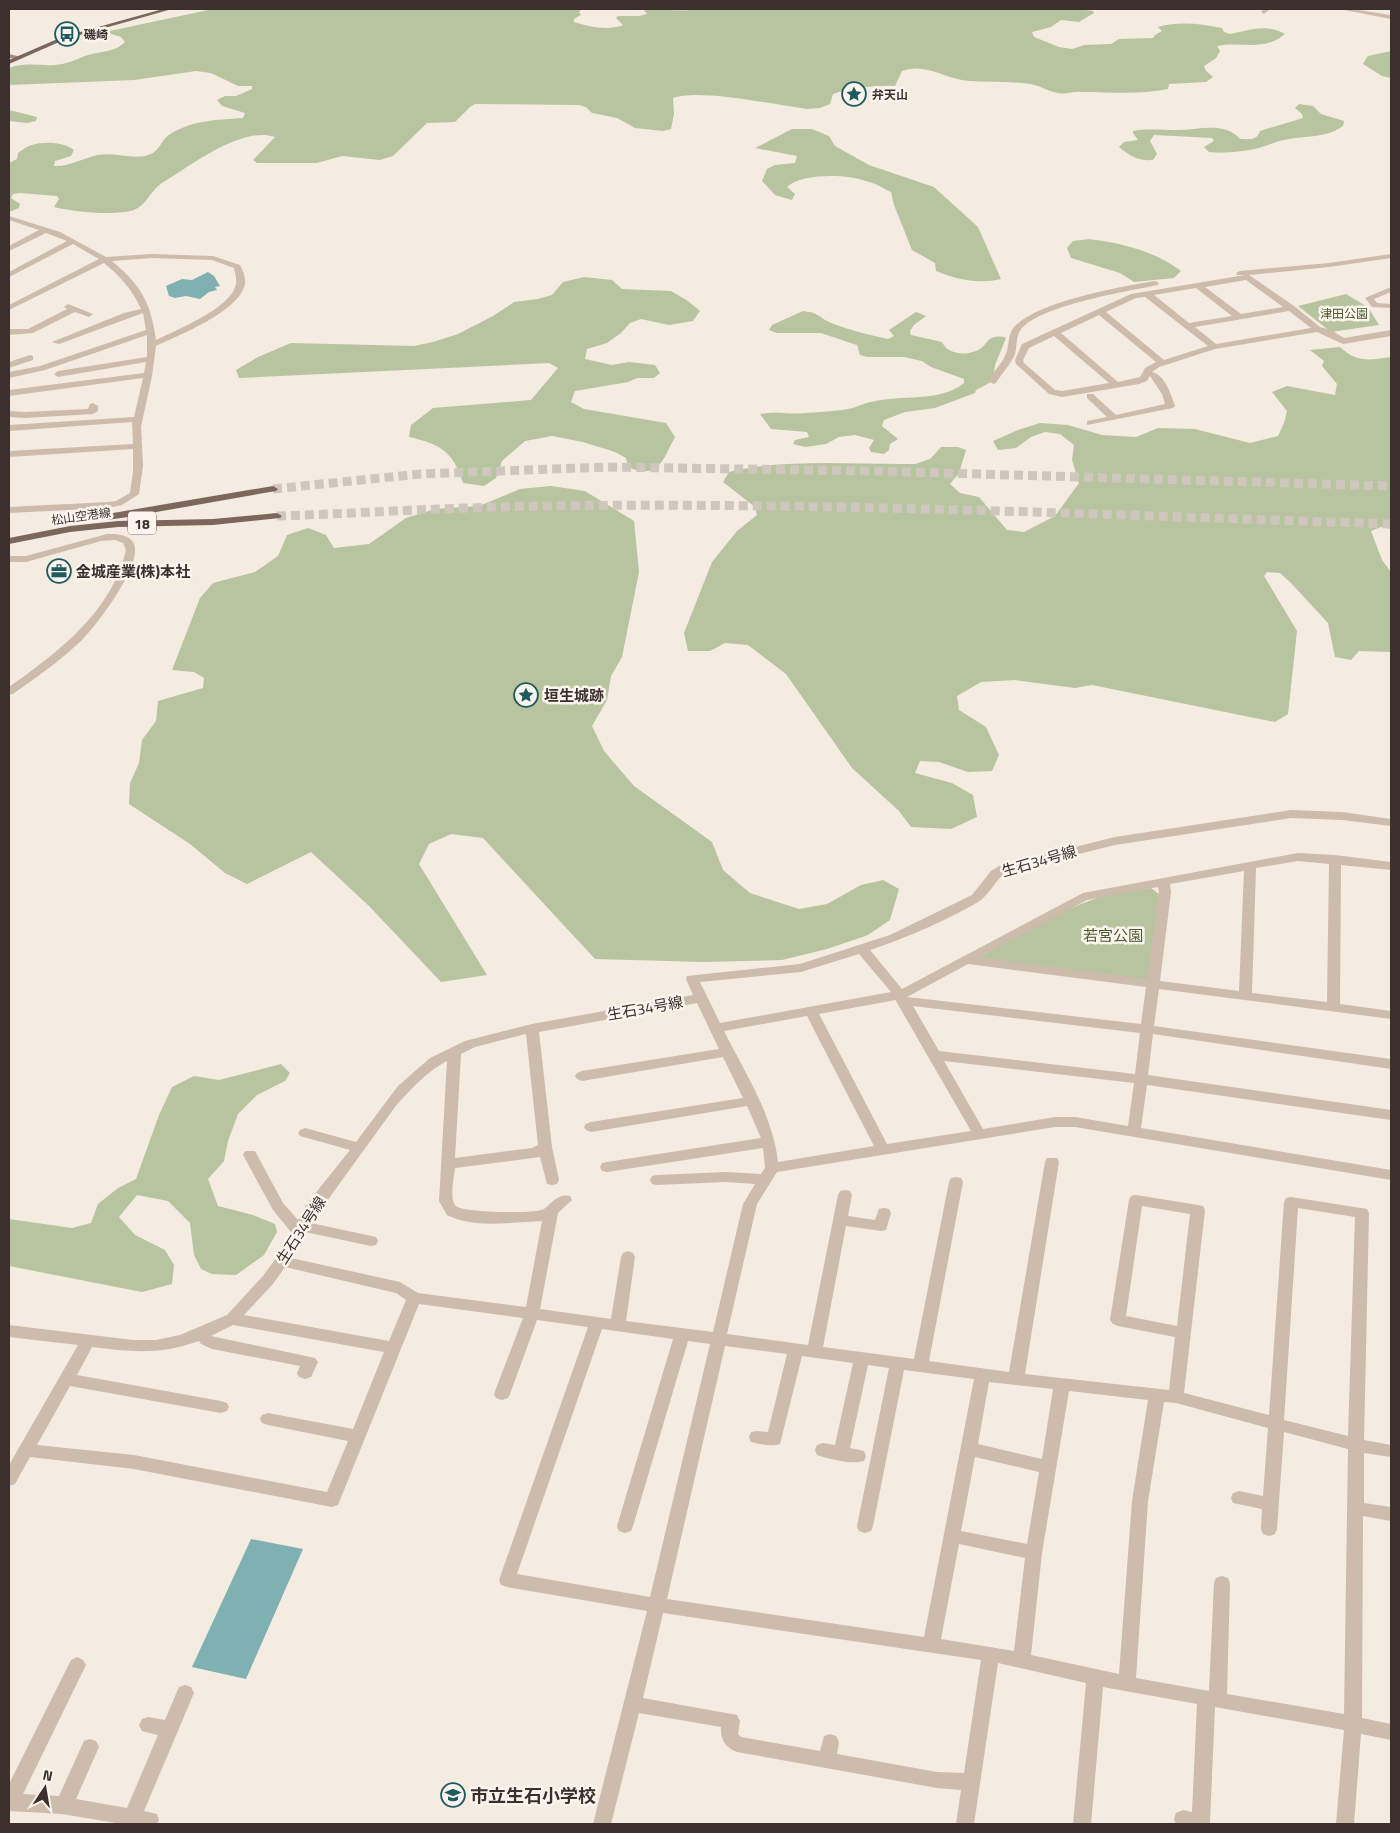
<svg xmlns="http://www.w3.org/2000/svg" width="1400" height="1833" font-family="'Titillium Web','Noto Sans JP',sans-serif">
	<rect width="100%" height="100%" fill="#f4ebe1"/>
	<!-- green -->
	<g fill="#b8c4a0">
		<path d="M213,9H582L579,12L581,15L574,19V22C590,27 607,31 623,25L616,18L618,16H639L647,14L643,9C654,9 688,12 695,9H1077L1093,11L1094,13L1079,22L1061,20L1051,27L1032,32L1034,37L1059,47L1072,49L1084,45L1111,44L1119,39L1153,38L1155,35L1162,31L1158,27C1180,21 1200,24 1222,28L1224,32L1230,34C1249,31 1266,23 1285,34C1264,52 1241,41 1217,46L1220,51L1216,58L1204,66L1206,71L1213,77L1206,82L1169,84L1168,89C1139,95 1110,92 1081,92C1073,91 1066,95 1058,93C1048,92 1040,85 1030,84C1009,81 989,82 969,81C945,79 926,62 902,71L895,86C877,85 850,88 833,94L830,104L820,108L807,109C775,105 699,88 673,98L674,114L671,129L663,131L635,128L617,118L592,113L586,107L579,105L475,104L470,107L455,122L427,123L393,156L380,160L342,156L317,163H257L253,160L275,137C247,127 204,156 181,171C174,176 165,180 158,186C150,193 145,206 134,210C115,216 74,212 54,207L59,199L57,196L20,193L13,194L11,198L20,204L19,208L9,212V163L17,159L18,153C22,150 27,146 32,145C44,141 64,142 74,150L71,156L55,161L54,166C69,167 83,158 98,155C116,152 135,161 151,154C160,150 161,140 169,135C192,120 216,120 243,118L245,113L222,106L217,100L225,96H236L252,89V86H238L211,73L196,71L134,80L9,85V68C24,62 39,66 55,65C67,64 75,60 85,56C99,51 114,53 125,42L121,37L105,32Z"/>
		<path d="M1391,51V78L1382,76L1363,64L1368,56Z"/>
		<path d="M1299,104L1313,106L1321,114L1344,121L1343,126C1325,139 1305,135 1284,140C1276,141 1270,145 1262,147C1249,151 1222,154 1209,152L1204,147L1214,141L1212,138L1154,135L1150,141L1157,154L1153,160C1138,161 1130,156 1119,147L1124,142L1138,140L1133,133V131L1138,130C1151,129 1165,130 1178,130C1198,130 1225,121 1240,139C1249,139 1257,141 1260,131L1303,118L1302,114L1295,108Z"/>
		<path d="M9,110L37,117L36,121L27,123L9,121Z"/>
		<path d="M792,129H812L829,136L835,146L869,165L934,187L978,227L1001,279C979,284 957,280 936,271L935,263L912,250L894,205L891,192C883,188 875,183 866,181C847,174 801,173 787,187L795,194L792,200L775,195L762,181L767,169L775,165L795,163L797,156L755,148Z"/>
		<path d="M1089,239C1121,243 1155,251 1181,271L1174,278L1134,282L1120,273L1071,258L1067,248L1073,241Z"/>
		<path d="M584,277L612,280L622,289L671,291L688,301L700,311L693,321L669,325L641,319L630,323L621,333L607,343L587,349L585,359L612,365L629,362L655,365L660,373L654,378H637L628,382L575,391L571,402L584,409L666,423L675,437C662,461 659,480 628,467L626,458L615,452L583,442L552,436L525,441L502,461L496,478L484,486L463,483C453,451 440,444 409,437L411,425L433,408L531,400L558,368L549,363L239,378L236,370L258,357L291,343L414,346L433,342L458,334L493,316L514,302L538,299L552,295L563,282Z"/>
		<path d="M1346,294L1368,307L1379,325L1331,332L1298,306Z"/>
		<path d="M803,311C822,313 819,319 834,324C852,331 870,335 888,339L894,336L889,330L916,312L926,316L914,325L910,331L911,335L942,342C948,355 967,356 978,350C983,348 986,342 990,339C995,336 1002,336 1006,338L995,365L993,381L976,390L975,393L935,408L905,412L884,420L882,426L898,439L890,444L889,450L884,454L871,452L869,448L874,440L855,435L839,437L826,444L805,447L793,444L795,440L809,437L807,432L771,429L760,414C777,411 790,415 806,413C822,412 838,411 853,408C859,406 865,403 871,402C902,394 939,403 964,383V379L931,367L922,361L904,357H867L860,355L857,345L821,333H777L769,330L772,325Z"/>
		<path d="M1340,347C1357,363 1369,360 1391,357V529L1381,527L1371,531L1382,560L1391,572V652L1359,651L1351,660L1335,657L1328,623L1291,583L1280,573L1267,572L1264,576L1297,631L1288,714L1275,722L1092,685L1075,688L1015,680L981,682L957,696L959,710L986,727L999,755L992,771L968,772L939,762L920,761L915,773L952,783L973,795L977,817L951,829L911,827L899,811L852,768L786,674L748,645L725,643L710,651H688L684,633L712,562L737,531L757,515L755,507L723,482L729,472C789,458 853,465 915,464L930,459L941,447H958L966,450L959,473L950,484L960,493L979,497L1007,530L1024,532L1055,516L1079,483L1072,460L1074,445L1060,434L1045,432L1031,437L1016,448L998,450L993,441L1018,430L1040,423L1068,425L1102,435L1136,437L1158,428L1195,429L1250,443L1278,436L1284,423L1287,411L1272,392L1287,386L1335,395L1337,384L1322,366L1324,361L1310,350Z"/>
		<path d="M551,486L585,491L634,521L639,572L622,657L611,676L607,700L592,726L604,751L634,786L712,842L723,870L750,893L799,909L827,904L861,885L883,880L899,889L890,920L868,935L827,949L782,960L703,962L595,959L483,838L451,834L429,844L419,864L487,975L441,982L369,906L311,852L247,884L225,873L190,844L129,804L130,783L139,763L142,740L156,721L158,701L203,688L204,678L194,672L172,670L200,598L213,583L255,572L278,556L287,535L308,528L326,535L334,548L369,544L406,518L435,509L479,506L520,489Z"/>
		<path d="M1151,888L1159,894L1148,980L978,958C1033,928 1086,891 1151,888Z"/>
		<path d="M281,1064L290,1073L285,1081L257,1095L238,1114L228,1141L224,1161L208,1179L218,1206L253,1215L275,1224L277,1232L264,1255L236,1275L212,1274L201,1269L194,1255L190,1223L168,1201L137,1195L119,1217L135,1235L165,1250L174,1265L172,1284L142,1292L9,1266V1219L72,1228L91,1223L98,1204L118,1188L136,1179L159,1115L172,1087L194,1076L219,1080Z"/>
	</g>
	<!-- water -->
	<g fill="#7fb0b2">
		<path d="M208,272L214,276L220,286L215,287L217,290L209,292L200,299L186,296L175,298L169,296L166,286L182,279L192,280Z"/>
		<path d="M251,1539L303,1549L246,1679L192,1667Z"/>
	</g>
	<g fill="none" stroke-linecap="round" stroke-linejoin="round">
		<!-- primary-tunnel -->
		<g stroke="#cfc6bd" stroke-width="9" stroke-dasharray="9 5" stroke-linecap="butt">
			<path d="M273,489L420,474L607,467L875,471L1391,486"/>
			<path d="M277,516C366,513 456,507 546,506C827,502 1109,515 1391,524"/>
		</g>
		<!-- street -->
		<g fill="#cdbbac" fill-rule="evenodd">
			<path d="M1264,9H1270L1264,14L1261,12Z"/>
			<path d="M1339,9H1352L1391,15V19Z"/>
			<path d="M9,216L60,232L106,257L152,254L213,256L240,265C243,271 246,278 245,284C239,312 179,335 156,346L152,376L141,427L143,466L139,494L122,505L108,508L9,513V507L108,502L116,501L130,493L133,472V449L9,457V451L133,444L132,422L9,431V425L134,417L143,378L9,396V390L144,373L146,362L58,377L54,374L58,371L147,357V335L45,370L9,378V372L40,366L146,330L143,313L59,344L52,342L124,313L141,309C132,289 120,276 104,263L9,310V305L99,259L73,244L9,277V272L67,241L46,233L9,251V246L39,230L9,220ZM152,258L212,260L234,268C235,273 237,279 236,284C232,308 176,330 156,340C151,303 141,285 112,261Z"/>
			<path d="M1391,254V258L1329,267L1249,275L1294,306L1320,327L1331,330L1344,338L1391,330V336L1343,344L1317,332L1215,349L1159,367L1152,372C1165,375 1171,394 1175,406L1173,408L1087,425V421L1107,417L1087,398V394H1093L1116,415L1165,404L1162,394L1150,376L1147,381L1139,384L1062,397L1049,394L1016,364L1015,360L1022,344L1131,294L1245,275H1237L1236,273L1240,271L1329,263ZM1246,280L1283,307L1241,314L1205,287ZM1196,288L1232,316L1189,323L1154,295ZM1145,297L1208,346L1164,360L1106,312L1136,298ZM1289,311L1311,328L1216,344L1195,327ZM1099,315L1156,362L1145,368L1140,377L1118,382L1061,333ZM1054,336L1109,383L1062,391L1055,390L1024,363L1023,360L1029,348Z"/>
			<path d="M1155,281L1159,283L1158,285C1129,291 1035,306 1020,331C1016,337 1017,347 1015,354C1011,364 1002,373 996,383L993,384L989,381C993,371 1001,365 1005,356C1010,346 1007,335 1014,327C1038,301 1120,287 1155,281Z"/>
			<path d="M1391,287V292L1374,299L1377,303L1391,304V308L1372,307L1365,298Z"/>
			<path d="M68,304L93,314L89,317L75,312L33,333L9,335V329H28L67,309L64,307Z"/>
			<path d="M30,355L33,356V360L9,368V362Z"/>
			<path d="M93,403L98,406V411L93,414L25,418L9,417V411L25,412L88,409L90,404Z"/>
			<path d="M107,534C115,534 127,534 132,541C148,559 96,626 82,640C61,660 37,677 13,694L9,695V687C57,653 112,612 126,550L123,543L115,540L101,541L26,562H9V556H26Z"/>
			<path d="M1291,810L1342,812L1391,819V826L1342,820L1291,818L1115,845L1007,872C995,879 990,895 978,902C947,920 904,939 870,950L902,989L1083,893L1298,853L1335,855L1391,862V870L1341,865L1340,1004L1391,1011V1019L1159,989L1154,1026L1391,1059V1069L1153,1034L1148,1075L1391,1110V1120L1147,1085L1141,1128L1391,1170V1180L1075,1127H1055L777,1172L757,1204L727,1334L808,1345L838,1195L840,1191L845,1190L850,1191L852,1195L848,1216L875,1220L879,1209L884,1208L889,1209L891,1213L886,1230L881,1231L846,1226L823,1347L914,1359L949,1182L951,1178L956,1177L961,1178L963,1182L929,1361L1009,1372L1045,1162L1047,1158H1057L1059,1162L1025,1374L1169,1390L1175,1337L1118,1326L1113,1324L1110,1320L1129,1200L1131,1196L1136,1195L1198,1205L1203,1206L1205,1210L1184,1393L1269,1415L1284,1202L1286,1198L1291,1197L1367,1209L1369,1213L1364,1440L1391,1445V1457L1364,1453V1503L1391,1507V1521L1363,1516L1362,1718L1391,1724V1740L1361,1734L1354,1824H1336L1344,1730L1215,1707L1210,1822L1209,1824H1176L1174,1819L1176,1813L1183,1810L1192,1812L1197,1704L1103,1687L1091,1824H1073L1086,1683L998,1663L974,1824H956L961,1790L937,1788L737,1752C726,1748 720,1740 721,1727L639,1713L611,1824H593L647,1611L507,1587L501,1585L499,1580L588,1327L537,1320L510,1394L508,1398L502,1400L496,1398L494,1394L523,1318L419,1304L340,1500L338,1505L332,1507L134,1469L30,1457L15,1484L9,1486V1465L78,1345L9,1337V1325L133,1340H156L180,1335L227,1315L263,1276L277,1257L291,1232L273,1210L243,1155L245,1151H255L283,1203L298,1220L306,1205L350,1150L300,1136L298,1133L300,1130L305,1128L356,1142L398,1086L430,1058L465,1041L532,1024L693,995L686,979L687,976L800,964L890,935L972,895L991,871L999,866L1115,837ZM1298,861L1329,864L1327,1002L1252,993L1256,868ZM1244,871L1239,991L1160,981L1171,892L1170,884ZM1158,887L1159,892L1147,979L980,957L1087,900ZM859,954L891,992L720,1023L700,982L801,972ZM968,964L1146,987L1141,1024L907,997ZM896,1000V1001L971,1131L887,1144L819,1014ZM697,1003L719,1049L582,1071L577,1073L575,1076L577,1079L582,1081L723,1057L743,1098L591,1122L586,1124L584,1127L586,1130L591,1132L747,1106L761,1138L607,1162L602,1163L600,1167L602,1171L607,1172L763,1148L765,1168L761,1174L726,1172L657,1175L652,1176L650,1180L652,1184L657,1185L726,1182L755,1184L743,1204L713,1332L626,1321L635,1257L633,1253L628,1251L623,1253L621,1257L611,1319L540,1309L558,1213L572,1200L570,1196C558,1193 552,1203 544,1209C538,1214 463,1213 456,1206C449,1199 454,1178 455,1168L540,1157L547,1184L552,1185L557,1184L559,1180L552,1147L539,1032ZM913,1006L1140,1033L1135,1074L939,1051ZM807,1016L874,1146L778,1162C773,1115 745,1073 724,1031ZM526,1034L538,1145L532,1148L455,1158L461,1054L475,1047ZM447,1061L439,1201L447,1215C474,1229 513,1222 542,1221L526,1307L418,1293L400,1282L291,1258L305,1232L371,1246L376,1245L378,1241L376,1237L311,1223L395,1107C409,1091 427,1071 447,1061ZM944,1061L1134,1083L1128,1126L1075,1117H1055L983,1129ZM1142,1206L1190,1214L1177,1326L1126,1316ZM1298,1208L1355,1217L1348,1436L1284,1420ZM285,1267L396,1293L406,1300L389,1341L244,1315L273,1284ZM233,1325L384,1352L353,1429L268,1413L262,1415L260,1419L262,1423L268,1425L348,1441L327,1492L134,1455L37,1445L70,1386L221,1413L227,1411L229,1407L227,1403L221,1401L77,1375L92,1347C131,1352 161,1355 199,1341L201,1344L212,1349L300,1366L297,1373L299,1377L305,1379L311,1377L318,1362L315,1358L211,1336ZM602,1329L673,1339L617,1526L619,1531L625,1533L631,1531L633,1526L688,1341L710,1344L650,1597L517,1574ZM725,1346L787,1354L768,1432L757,1431L751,1432L749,1437L751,1442C760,1444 771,1447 780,1444L802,1356L853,1363L835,1445L823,1443L817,1445L815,1450L817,1455C830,1459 851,1465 864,1461L866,1456L864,1451L850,1448L868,1365L889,1368L857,1526L859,1531L865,1533L871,1531L873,1526L904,1370L974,1379L924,1637L667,1599ZM989,1382L1053,1389L1042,1459L978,1444ZM1069,1391L1148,1400L1132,1501L1119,1674L1031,1655L1042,1553ZM1164,1402L1176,1403L1268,1428L1263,1496L1239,1491L1233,1493L1231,1498L1233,1503L1262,1509L1261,1529L1263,1534L1269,1536L1275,1534L1277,1529L1284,1432L1348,1449L1344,1714L1227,1694L1230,1583L1228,1578L1222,1576L1216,1578L1214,1583L1209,1691L1136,1678L1148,1501ZM975,1457L1039,1472L1027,1544L961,1531ZM959,1544L1025,1558L1014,1651L941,1639ZM663,1613L981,1660L964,1773L937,1772L837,1754L839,1742L836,1736L830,1734L824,1736L820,1751L741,1737L738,1734L740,1721L737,1715L643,1698Z"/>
			<path d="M77,1657L83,1660L86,1665L23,1794L59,1796L84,1741L90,1739L96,1741L99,1747L76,1799L127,1808L158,1735L142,1731L139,1725L142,1719L148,1717L165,1720L179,1687L185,1685L191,1687L194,1693L144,1811L157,1814L159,1820L157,1824H122L62,1814L9,1811V1784L71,1660Z"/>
		</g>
		<!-- secondary -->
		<path fill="#a18a7d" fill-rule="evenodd" d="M9,54L21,57L18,59L9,58Z"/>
		<!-- primary -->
		<g fill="#7d675c" fill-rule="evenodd">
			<path d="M163,9H172L66,39L9,64V60L62,37Z"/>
			<path d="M273,486L278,489L276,491L128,517L107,520L102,517L107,514Z"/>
			<path d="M277,513L282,516L280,518L213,525L118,527L70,532L9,544V538L70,526L118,521L213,519Z"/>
		</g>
	</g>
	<!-- icons -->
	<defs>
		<g id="bus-ring" transform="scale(1.25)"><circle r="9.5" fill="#fbf5ee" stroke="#1f5a5e" stroke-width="1.5"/><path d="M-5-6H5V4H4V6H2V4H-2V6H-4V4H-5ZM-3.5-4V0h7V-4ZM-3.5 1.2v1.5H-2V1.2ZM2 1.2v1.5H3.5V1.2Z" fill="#1f5a5e"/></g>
		<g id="sight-ring" transform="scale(1.25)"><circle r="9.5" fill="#fbf5ee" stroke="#1f5a5e" stroke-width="1.5"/><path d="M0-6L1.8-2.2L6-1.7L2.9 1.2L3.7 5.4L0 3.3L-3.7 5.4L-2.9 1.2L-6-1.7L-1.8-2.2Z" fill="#1f5a5e"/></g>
		<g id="office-ring" transform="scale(1.25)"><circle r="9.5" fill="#fbf5ee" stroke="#1f5a5e" stroke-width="1.5"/><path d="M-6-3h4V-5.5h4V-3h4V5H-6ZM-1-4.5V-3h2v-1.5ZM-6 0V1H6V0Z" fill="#1f5a5e"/></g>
		<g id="school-ring" transform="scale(1.25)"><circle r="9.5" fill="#fbf5ee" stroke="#1f5a5e" stroke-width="1.5"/><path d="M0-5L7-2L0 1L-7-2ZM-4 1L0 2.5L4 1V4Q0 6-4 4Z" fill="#1f5a5e"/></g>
	</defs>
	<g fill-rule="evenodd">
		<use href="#bus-ring" x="67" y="34"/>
		<use href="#sight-ring" x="854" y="94"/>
		<use href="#office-ring" x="59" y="571"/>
		<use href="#sight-ring" x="526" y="695"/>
		<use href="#school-ring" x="453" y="1795"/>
	</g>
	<g text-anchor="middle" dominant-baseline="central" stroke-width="5" stroke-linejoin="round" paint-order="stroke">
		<!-- far-poi labels -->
		<g font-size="12" font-weight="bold" fill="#3b302b" stroke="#fbf5ee" text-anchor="start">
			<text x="84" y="34">磯崎</text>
			<text x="872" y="94">弁天山</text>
		</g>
		<!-- far-park labels -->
		<g font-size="12" fill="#4a5a2e" stroke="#fbf5ee">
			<text x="1344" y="313">津田公園</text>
		</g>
		<!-- far-street labels -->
		<g font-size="12" fill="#3b302b" stroke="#fbf5ee">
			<text transform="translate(81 516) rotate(-8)">松山空港線</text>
		</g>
		<!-- shield labels -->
		<rect fill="#fbf5ee" stroke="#756b66" stroke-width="1" x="128" y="511.5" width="28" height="23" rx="4"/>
		<g font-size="14" font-weight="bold" fill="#3b302b">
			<text x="142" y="523">18</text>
		</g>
		<!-- poi labels -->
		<g font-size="15" font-weight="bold" fill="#3b302b" stroke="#fbf5ee" text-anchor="start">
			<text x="76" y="571">金城産業(株)本社</text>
			<text x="544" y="695">垣生城跡</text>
		</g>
		<!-- street labels -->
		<g font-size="15" fill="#3b302b" stroke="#fbf5ee">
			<text transform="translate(1039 861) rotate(-16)">生石34号線</text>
			<text transform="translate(645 1008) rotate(-10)">生石34号線</text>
			<text transform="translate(301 1230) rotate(-57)">生石34号線</text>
		</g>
		<!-- park labels -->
		<g font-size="15" fill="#4a5a2e" stroke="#fbf5ee">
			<text x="1113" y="935">若宮公園</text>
		</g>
		<!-- near-poi labels -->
		<g font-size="18" font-weight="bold" fill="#3b302b" stroke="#fbf5ee" text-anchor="start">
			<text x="470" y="1795">市立生石小学校</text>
		</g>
	</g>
	<!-- border -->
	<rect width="1400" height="1833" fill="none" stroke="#3b302b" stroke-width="20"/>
	<!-- north arrow -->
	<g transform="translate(45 1788) rotate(12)" stroke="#fbf5ee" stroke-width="4" paint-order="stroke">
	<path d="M0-4L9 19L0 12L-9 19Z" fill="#3b302b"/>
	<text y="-8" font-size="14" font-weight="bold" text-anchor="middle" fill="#3b302b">N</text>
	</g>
</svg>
